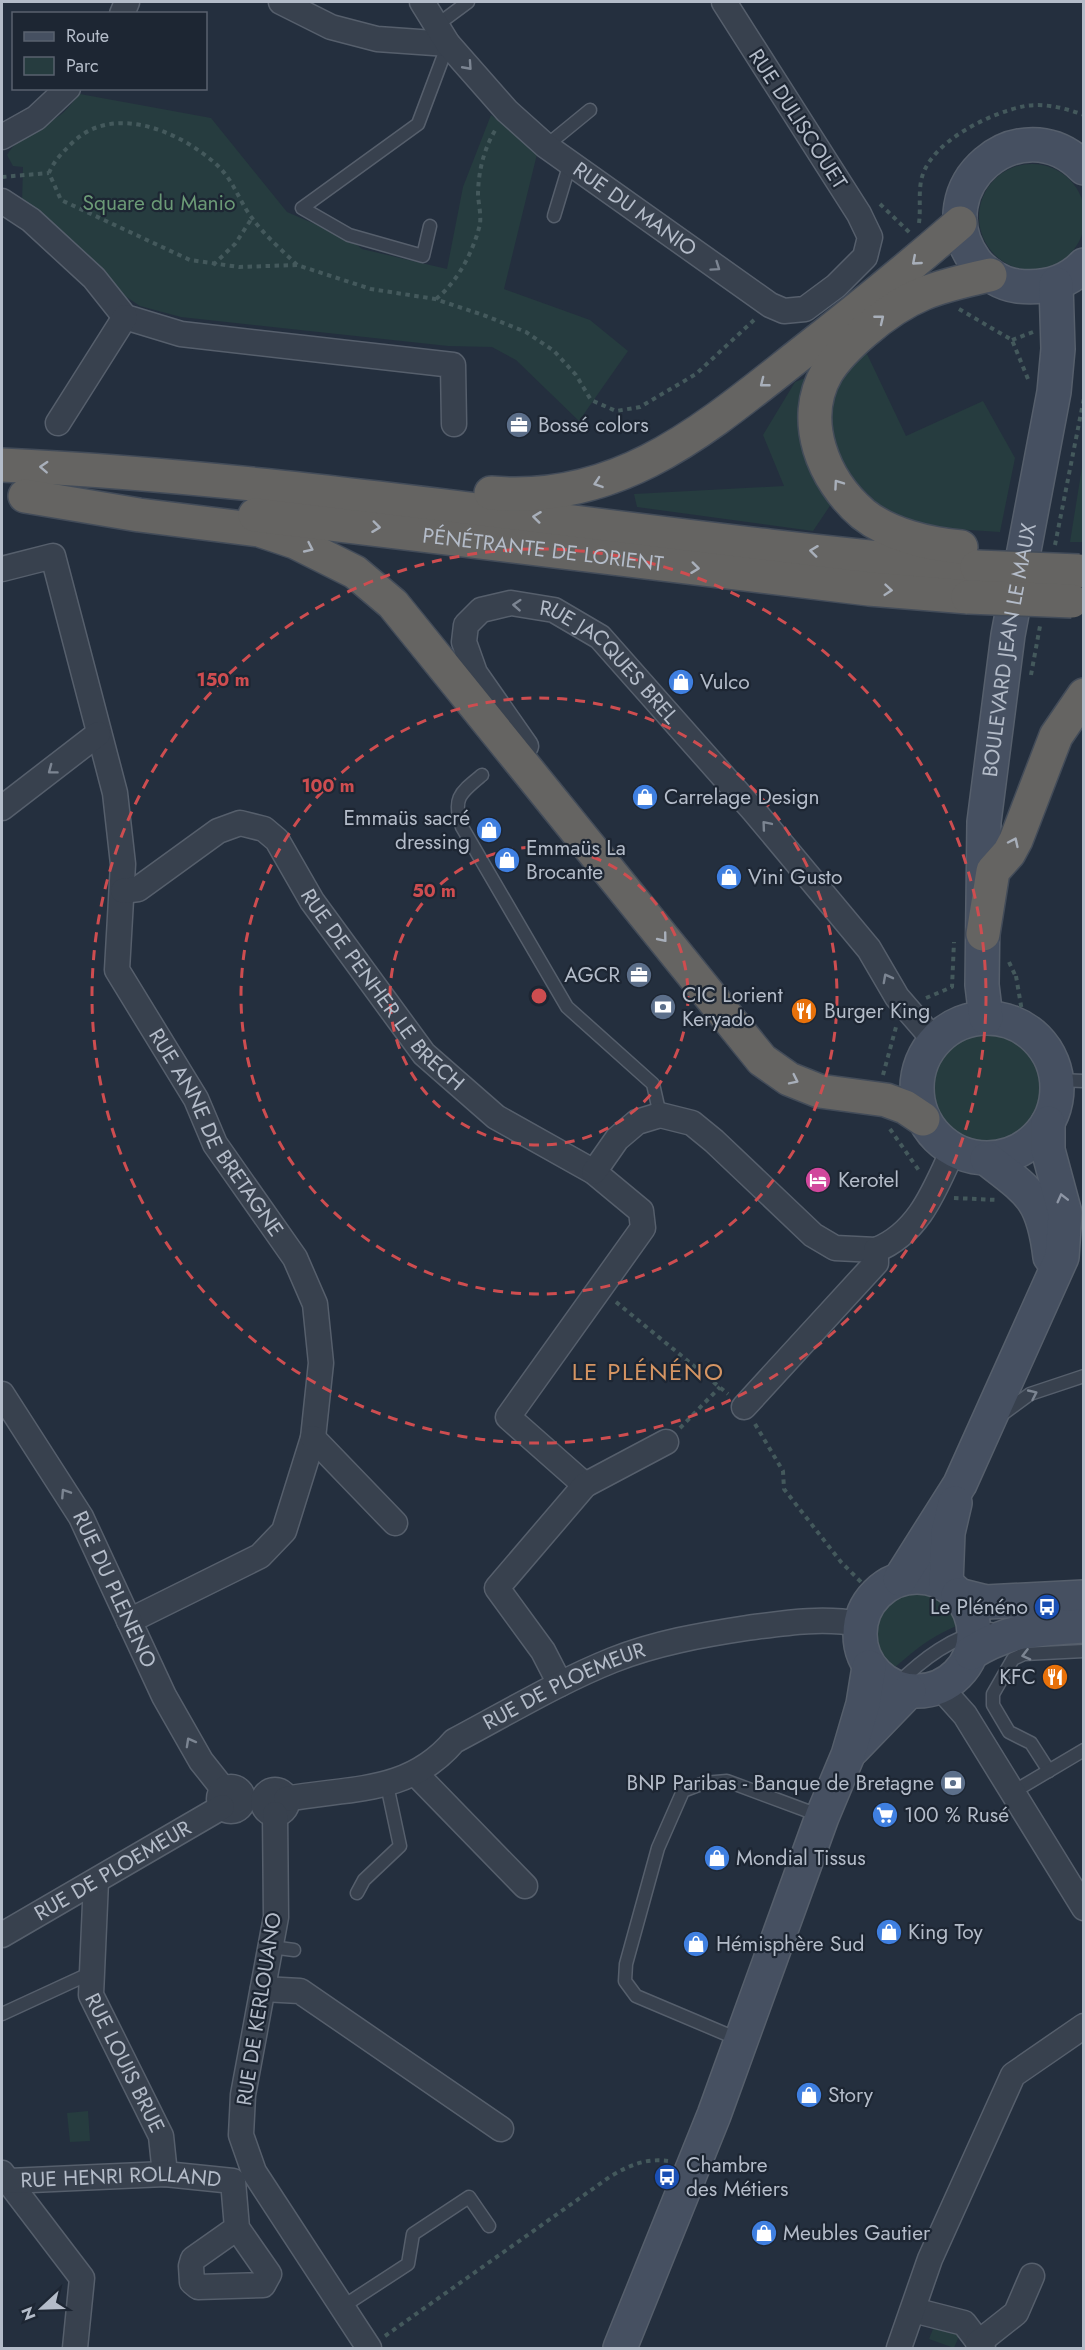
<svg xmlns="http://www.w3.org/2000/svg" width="1085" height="2350" font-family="Jost,sans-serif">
	<rect width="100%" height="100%" fill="#242f3e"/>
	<!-- green -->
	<g fill="#263c3f">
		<path d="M80,94L211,118L287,212L350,239L362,249L447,269L463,187L491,115L538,150L504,289L590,320L628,351L579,421L516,360L492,347L448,346L181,317L140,306L122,294L22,203L23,167L13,166L7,155C20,133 45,128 64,112C69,107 74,100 80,94Z"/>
		<circle cx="1032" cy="217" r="53"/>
		<path d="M867,354L906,436L983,401L1015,458L1000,532L922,527L883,509L850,476L813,531L637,507L634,494L784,486L763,435L795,382Z"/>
		<path d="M1083,461V542H1070Z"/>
		<circle cx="987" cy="1088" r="57"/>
		<path d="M928,1591L951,1606L962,1624C932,1635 913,1651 890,1672C859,1628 873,1594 928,1591Z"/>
		<path d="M88,2111L90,2141L70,2142L67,2113Z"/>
		<path d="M935,2324L955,2331L959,2336L954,2348L929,2339Z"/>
	</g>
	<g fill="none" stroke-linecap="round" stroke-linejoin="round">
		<!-- service casing -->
		<g stroke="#565f6c" stroke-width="15">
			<g id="service">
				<path d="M437,25L468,2"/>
				<path d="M546,146L590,110"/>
				<path d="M554,216L570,163"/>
				<path d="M430,226L423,256L349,235L302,208L418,124L448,44"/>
				<path d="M482,775C460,793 452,798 462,827L567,1007L653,1084L660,1115"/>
				<path d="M1057,1080L1084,1081"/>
				<path d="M1000,1416L1030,1394L1084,1376"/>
				<path d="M896,1685C923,1659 952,1636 990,1629"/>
				<path d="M1049,1771L1031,1743L1009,1732L993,1705V1694L1013,1659L1024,1654L1084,1651"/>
				<path d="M1013,1792L1084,1750"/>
				<path d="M357,1893L364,1880L400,1846L387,1785"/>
				<path d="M271,1947L294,1950"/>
				<path d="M2,2014L93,1972"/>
				<path d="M740,2040L636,1996L625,1981L626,1964L658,1848L683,1791L704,1783L727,1781L821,1816"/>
				<path d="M342,2307L408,2264L413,2234L469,2197L489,2226"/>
			</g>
		</g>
		<!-- minor casing -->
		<g stroke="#565f6c" stroke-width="27">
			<g id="minor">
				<path d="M281,2L331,27L377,39L448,44"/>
				<path id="s1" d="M422,2L448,44L507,111L546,146L770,305L784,311L805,309L836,286L865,257L870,237L859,214L724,2"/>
				<path d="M122,14L127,2"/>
				<path d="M2,137L36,118L68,88"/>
				<path d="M2,201L31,220L94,278L125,317L181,334L453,365L454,424"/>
				<path d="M58,423L125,317"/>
				<path id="s2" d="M2,569L53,556L115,793L123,864L117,970L196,1099L215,1144L295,1258L315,1304L321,1363L313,1438L284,1531L260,1556L129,1621"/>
				<path id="s3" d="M526,746L475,673L464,642L466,625L481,610L511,603L554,610L600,637L754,811L869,949L897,997L935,1041"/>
				<path d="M2,808L98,734"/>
				<path id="s4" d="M123,891L138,889L218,831L240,823L264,829L277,840L312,901L424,1054L496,1117L594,1172L641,1211L643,1228L508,1417L585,1485"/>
				<path d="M594,1172L617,1139L637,1122L660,1115L692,1123L714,1141L813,1235L835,1248L876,1250"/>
				<path id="s5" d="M2,1394L81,1517L164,1696L201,1761L224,1790"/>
				<path d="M744,1407L876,1263V1250C919,1233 935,1189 953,1150"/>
				<path d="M313,1438L395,1523"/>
				<path d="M560,1684L543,1651L497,1588L585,1485L666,1442"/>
				<path d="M940,1687L965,1715L1084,1908"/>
				<path d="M415,1773L525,1886"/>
				<circle cx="231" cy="1799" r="12"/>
				<circle cx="275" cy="1802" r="12"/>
				<path id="s6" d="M286,1799C349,1787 408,1795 454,1741C507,1713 558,1682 613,1660C656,1643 701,1635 747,1628C785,1623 821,1617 860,1624"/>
				<path d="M275,1814L276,1917L243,2095L241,2135L254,2172L369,2348"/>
				<path id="s7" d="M96,1881L91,1995L161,2136L165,2174"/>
				<path id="s8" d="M2,1935L222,1807"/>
				<path d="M263,1989L300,1991L501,2129"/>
				<path d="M2,2173L82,2278L75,2348"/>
				<path id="s9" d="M9,2181L165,2174L233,2181L237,2228L269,2274L263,2285L198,2287L192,2282L191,2266L193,2259L237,2228"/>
				<path d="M913,2310L964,2323L983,2348"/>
				<path d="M978,2343L1016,2313L1032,2276"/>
				<path d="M899,2348L930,2259L1013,2075L1084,2026"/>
			</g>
		</g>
		<!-- secondary casing -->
		<g stroke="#565f6c" stroke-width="36">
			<g id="secondary">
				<path d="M1084,168C1021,103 922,187 975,261C985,274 1002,284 1017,286C1043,289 1066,284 1084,265"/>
				<circle cx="987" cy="1088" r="70"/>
				<path id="s10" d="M986,1018L982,985L984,822L1008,635L1054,392L1058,349L1056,284"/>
				<path d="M987,1159C1031,1193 1043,1199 1050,1257"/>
				<circle cx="917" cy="1634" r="57"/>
				<path d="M900,1579L960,1484L1062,1257L1065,1213L1048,1150V1123"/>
				<path d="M946,1585L948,1533L955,1503"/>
				<path d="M958,1595L986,1602L1084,1597"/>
				<path d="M971,1653C1009,1629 1039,1629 1084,1626"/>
				<path d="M853,1749L909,1691"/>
				<path d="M620,2348L714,2115L822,1817L848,1755L863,1704L869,1667"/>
			</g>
		</g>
		<!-- trunk casing -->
		<g stroke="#434c59" stroke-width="36">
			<g id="trunk">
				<path d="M2,465C329,480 651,540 977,567"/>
				<path d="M491,493C619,504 704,430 798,356C853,313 907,269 960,223"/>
				<path d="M25,496L139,515L259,530L295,542L355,572L393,604L762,1060L789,1079L819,1091L886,1100L905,1107L923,1119"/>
				<path id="s11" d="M255,515L869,589L968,597"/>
				<path d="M961,547C929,544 889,535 863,514C823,480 799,420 827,372C837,356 850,344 864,332C908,294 935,287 990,275"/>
				<path d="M983,934L993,871L1009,853L1016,840L1056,736L1084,695"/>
			</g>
		</g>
		<!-- path -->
		<g stroke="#44595c" stroke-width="4" stroke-dasharray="4.5 4.5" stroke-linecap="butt">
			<path d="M2,177L49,173"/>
			<path d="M880,204L911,234"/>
			<path d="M919,223C921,209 918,191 922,177C932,141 990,113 1025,106C1045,103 1065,108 1084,115"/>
			<path d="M213,265L235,244L252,218"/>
			<path d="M297,265C282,250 264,235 252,218C239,201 234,181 217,165C180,131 112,102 71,144C61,154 54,161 49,173L61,200L190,260L239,267L297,265L371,289L435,299L486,316L526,332L554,351L576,375L591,400L616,411L640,407L696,374L754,320"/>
			<path d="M436,299C457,282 472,254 479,228C482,219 479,206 478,196C478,172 484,148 496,129"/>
			<path d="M959,309L1012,340L1028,379"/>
			<path d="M1012,340L1033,332"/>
			<path d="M1055,545L1084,398"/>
			<path d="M1031,675L1040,626"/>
			<path d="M1009,962L1016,977"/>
			<path d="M1016,976L1025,1029"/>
			<path d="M926,998L952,987L954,942"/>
			<path d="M883,1075L896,1027"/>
			<path d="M890,1129L920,1172"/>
			<path d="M954,1198L998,1200"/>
			<path d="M616,1302L728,1394"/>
			<path d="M755,1424L783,1471L784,1489L841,1562L874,1595"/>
			<path d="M680,1428L720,1387"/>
			<path d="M385,2336L611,2176C630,2165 646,2158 668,2161"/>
		</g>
		<!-- service -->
		<use href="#service" stroke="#38414e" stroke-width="12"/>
		<!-- minor -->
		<use href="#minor" stroke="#38414e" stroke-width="24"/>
		<!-- secondary -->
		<use href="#secondary" stroke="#465061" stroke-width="33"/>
		<!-- trunk -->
		<use href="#trunk" stroke="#656462" stroke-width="33"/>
		<!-- trunk-bridge casing -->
		<g stroke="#434c59" stroke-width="36" stroke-linecap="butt">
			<g id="trunk-bridge">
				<path d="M977,567L1079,571"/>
				<path d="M968,597L1072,601"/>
			</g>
		</g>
		<!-- trunk-bridge -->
		<use href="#trunk-bridge" stroke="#656462" stroke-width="33"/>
	</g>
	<!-- one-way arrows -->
	<defs><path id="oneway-chevron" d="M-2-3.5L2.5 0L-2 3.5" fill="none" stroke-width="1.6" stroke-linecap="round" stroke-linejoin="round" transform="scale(1.5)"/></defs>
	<g stroke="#7c8592">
		<use href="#oneway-chevron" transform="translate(468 66) rotate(48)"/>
		<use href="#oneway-chevron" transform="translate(716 267) rotate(35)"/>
		<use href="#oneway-chevron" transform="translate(517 605) rotate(-176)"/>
		<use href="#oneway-chevron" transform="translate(52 770) rotate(143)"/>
		<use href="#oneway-chevron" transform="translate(766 825) rotate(-130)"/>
		<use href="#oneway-chevron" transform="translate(887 978) rotate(-118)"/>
		<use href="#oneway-chevron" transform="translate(1033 1394) rotate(-25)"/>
		<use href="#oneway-chevron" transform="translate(65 1493) rotate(-123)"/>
		<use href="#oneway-chevron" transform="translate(1026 1655) rotate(166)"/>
		<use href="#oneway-chevron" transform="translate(190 1742) rotate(-119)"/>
	</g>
	<g stroke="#a8afba">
		<use href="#oneway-chevron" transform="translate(916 261) rotate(139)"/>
		<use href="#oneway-chevron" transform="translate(880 319) rotate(-39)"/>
		<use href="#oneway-chevron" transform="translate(764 383) rotate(142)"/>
		<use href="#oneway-chevron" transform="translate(44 467) rotate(-177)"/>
		<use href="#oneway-chevron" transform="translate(598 483) rotate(161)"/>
		<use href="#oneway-chevron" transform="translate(838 484) rotate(-125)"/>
		<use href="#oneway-chevron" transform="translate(537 517) rotate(-173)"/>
		<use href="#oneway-chevron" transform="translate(376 527) rotate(7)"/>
		<use href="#oneway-chevron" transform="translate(309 548) rotate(25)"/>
		<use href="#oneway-chevron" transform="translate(814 551) rotate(-173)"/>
		<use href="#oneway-chevron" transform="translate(695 568) rotate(7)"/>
		<use href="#oneway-chevron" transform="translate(888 590) rotate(5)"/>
		<use href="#oneway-chevron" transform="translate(1014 842) rotate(-65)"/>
		<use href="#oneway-chevron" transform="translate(663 938) rotate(51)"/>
		<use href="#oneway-chevron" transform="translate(794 1080) rotate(26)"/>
	</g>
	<use stroke="#8e96a5" href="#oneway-chevron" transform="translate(1062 1198) rotate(-104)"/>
	<!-- distance rings -->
	<g fill="none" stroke="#ce4d50" stroke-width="3" stroke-dasharray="10 8">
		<circle cx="539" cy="996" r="149"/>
		<circle cx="539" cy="996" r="298"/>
		<circle cx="539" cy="996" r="447"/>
	</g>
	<!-- icons -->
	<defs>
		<g id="office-disc" transform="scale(1.35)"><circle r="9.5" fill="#5c6f8a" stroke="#1d2633"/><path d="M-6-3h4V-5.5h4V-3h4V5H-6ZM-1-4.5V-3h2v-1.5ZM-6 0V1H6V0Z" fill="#fff"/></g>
		<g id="shop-disc" transform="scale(1.35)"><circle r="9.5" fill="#3f7fe0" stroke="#1d2633"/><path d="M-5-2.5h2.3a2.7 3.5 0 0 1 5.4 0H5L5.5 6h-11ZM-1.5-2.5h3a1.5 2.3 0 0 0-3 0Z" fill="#fff"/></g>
		<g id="bank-disc" transform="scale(1.35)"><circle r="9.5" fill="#5c6f8a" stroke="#1d2633"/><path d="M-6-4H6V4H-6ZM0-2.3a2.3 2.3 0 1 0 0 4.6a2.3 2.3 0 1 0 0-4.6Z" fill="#fff"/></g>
		<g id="restaurant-disc" transform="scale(1.35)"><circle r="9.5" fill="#e8710a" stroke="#1d2633"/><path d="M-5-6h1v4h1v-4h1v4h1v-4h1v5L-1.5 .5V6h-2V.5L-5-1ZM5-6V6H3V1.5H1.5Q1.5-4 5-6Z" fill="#fff"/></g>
		<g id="hotel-disc" transform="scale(1.35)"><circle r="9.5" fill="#d1479c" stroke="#1d2633"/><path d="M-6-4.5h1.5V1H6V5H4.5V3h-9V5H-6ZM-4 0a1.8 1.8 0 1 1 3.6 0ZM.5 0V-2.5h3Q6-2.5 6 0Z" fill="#fff"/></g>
		<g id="bus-disc" transform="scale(1.35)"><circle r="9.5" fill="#1a4fb4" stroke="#1d2633"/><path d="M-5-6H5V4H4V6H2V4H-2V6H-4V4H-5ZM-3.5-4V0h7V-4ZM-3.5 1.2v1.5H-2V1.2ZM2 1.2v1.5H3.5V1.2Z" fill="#fff"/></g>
		<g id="supermarket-disc" transform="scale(1.35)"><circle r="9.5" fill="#3f7fe0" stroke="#1d2633"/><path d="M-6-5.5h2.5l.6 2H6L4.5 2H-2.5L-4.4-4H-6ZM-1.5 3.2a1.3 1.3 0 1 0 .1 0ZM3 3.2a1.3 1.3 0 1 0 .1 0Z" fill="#fff"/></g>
	</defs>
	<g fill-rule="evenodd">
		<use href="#office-disc" x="519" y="425"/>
		<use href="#shop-disc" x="681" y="682"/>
		<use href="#shop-disc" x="645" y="797"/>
		<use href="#shop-disc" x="489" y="830"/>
		<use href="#shop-disc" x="507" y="860"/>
		<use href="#shop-disc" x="729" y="877"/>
		<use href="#office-disc" x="639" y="975"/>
		<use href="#bank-disc" x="663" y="1007"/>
		<use href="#restaurant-disc" x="804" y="1011"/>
		<use href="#hotel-disc" x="818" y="1180"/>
		<use href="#bus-disc" x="1047" y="1607"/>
		<use href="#restaurant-disc" x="1055" y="1677"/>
		<use href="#bank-disc" x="953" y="1783"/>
		<use href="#supermarket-disc" x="885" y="1815"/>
		<use href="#shop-disc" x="717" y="1858"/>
		<use href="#shop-disc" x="889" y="1932"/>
		<use href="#shop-disc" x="696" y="1944"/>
		<use href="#shop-disc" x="809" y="2095"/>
		<use href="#bus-disc" x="667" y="2177"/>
		<use href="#shop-disc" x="764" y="2233"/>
	</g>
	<g text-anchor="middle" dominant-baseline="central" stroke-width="4.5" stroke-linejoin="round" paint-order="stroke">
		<!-- street labels -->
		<g font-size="21" fill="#b4bcc9" stroke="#1d2633">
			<text transform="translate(798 119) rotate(57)">RUE DULISCOUET</text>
			<text stroke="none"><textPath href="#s1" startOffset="300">RUE DU MANIO</textPath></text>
			<text stroke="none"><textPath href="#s11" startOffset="290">PÉNÉTRANTE DE LORIENT</textPath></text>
			<text stroke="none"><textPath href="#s10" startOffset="370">BOULEVARD JEAN LE MAUX</textPath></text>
			<text stroke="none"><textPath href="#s3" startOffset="310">RUE JACQUES BREL</textPath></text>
			<text stroke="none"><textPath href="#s4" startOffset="363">RUE DE PENHER LE BRECH</textPath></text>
			<text stroke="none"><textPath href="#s2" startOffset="666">RUE ANNE DE BRETAGNE</textPath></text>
			<text stroke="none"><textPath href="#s5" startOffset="226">RUE DU PLENENO</textPath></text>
			<text stroke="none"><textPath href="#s6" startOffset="306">RUE DE PLOEMEUR</textPath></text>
			<text stroke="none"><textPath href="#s8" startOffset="128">RUE DE PLOEMEUR</textPath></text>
			<text transform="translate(259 2009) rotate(-81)">RUE DE KERLOUANO</text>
			<text stroke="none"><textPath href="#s7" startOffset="190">RUE LOUIS BRUE</textPath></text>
			<text stroke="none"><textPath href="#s9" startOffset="112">RUE HENRI ROLLAND</textPath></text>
		</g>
		<!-- park labels -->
		<g font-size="21" fill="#6b9a76" stroke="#1d2633">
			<text x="159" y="203">Square du Manio</text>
		</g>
		<!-- poi labels -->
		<g font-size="21" fill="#b4bcc9" stroke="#1d2633" text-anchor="start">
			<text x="538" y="425">Bossé colors</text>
			<text x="700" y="682">Vulco</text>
			<text x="664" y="797">Carrelage Design</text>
			<text x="470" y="818" text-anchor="end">Emmaüs sacré<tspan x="470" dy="24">dressing</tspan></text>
			<text x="526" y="848">Emmaüs La<tspan x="526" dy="24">Brocante</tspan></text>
			<text x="748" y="877">Vini Gusto</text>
			<text x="620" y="975" text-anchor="end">AGCR</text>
			<text x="682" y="995">CIC Lorient<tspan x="682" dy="24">Keryado</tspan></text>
			<text x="824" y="1011">Burger King</text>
			<text x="838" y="1180">Kerotel</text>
			<text x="1028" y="1607" text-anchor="end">Le Plénéno</text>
			<text x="1036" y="1677" text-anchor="end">KFC</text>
			<text x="934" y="1783" text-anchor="end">BNP Paribas - Banque de Bretagne</text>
			<text x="904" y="1815">100 % Rusé</text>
			<text x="736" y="1858">Mondial Tissus</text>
			<text x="908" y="1932">King Toy</text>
			<text x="716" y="1944">Hémisphère Sud</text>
			<text x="828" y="2095">Story</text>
			<text x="686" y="2165">Chambre<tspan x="686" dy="24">des Métiers</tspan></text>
			<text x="783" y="2233">Meubles Gautier</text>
		</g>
		<!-- quarter labels -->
		<g font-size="24" letter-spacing="1.5" fill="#d59563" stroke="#1d2633">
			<text x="648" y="1371">LE PLÉNÉNO</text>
		</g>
	</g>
	<circle cx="539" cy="996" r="9" fill="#ce4d50" stroke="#1d2633" stroke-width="3"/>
	<g font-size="18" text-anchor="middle" font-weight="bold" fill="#ce4d50" stroke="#1d2633" stroke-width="4.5" stroke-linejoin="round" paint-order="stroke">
		<text x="223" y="686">150 m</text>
		<text x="328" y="792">100 m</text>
		<text x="434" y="897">50 m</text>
	</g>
	<!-- border -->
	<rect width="1085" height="2350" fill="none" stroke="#b4bcc9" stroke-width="6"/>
	<!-- legend -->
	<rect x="12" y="12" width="195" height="78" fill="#1d2633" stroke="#59626f" stroke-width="1.5"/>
	<rect x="24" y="32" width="30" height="9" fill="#465061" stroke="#59626f" stroke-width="1.5"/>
	<text x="66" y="42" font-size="18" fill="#b4bcc9">Route</text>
	<rect x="24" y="57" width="30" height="18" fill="#263c3f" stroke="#59626f" stroke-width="1.5"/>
	<text x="66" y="72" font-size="18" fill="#b4bcc9">Parc</text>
	<!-- north arrow -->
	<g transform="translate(42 2308) rotate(248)" stroke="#1d2633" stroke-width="4.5" paint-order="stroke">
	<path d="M0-4.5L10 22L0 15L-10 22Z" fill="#b4bcc9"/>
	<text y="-9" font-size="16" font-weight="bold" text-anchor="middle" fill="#b4bcc9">N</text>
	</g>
</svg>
